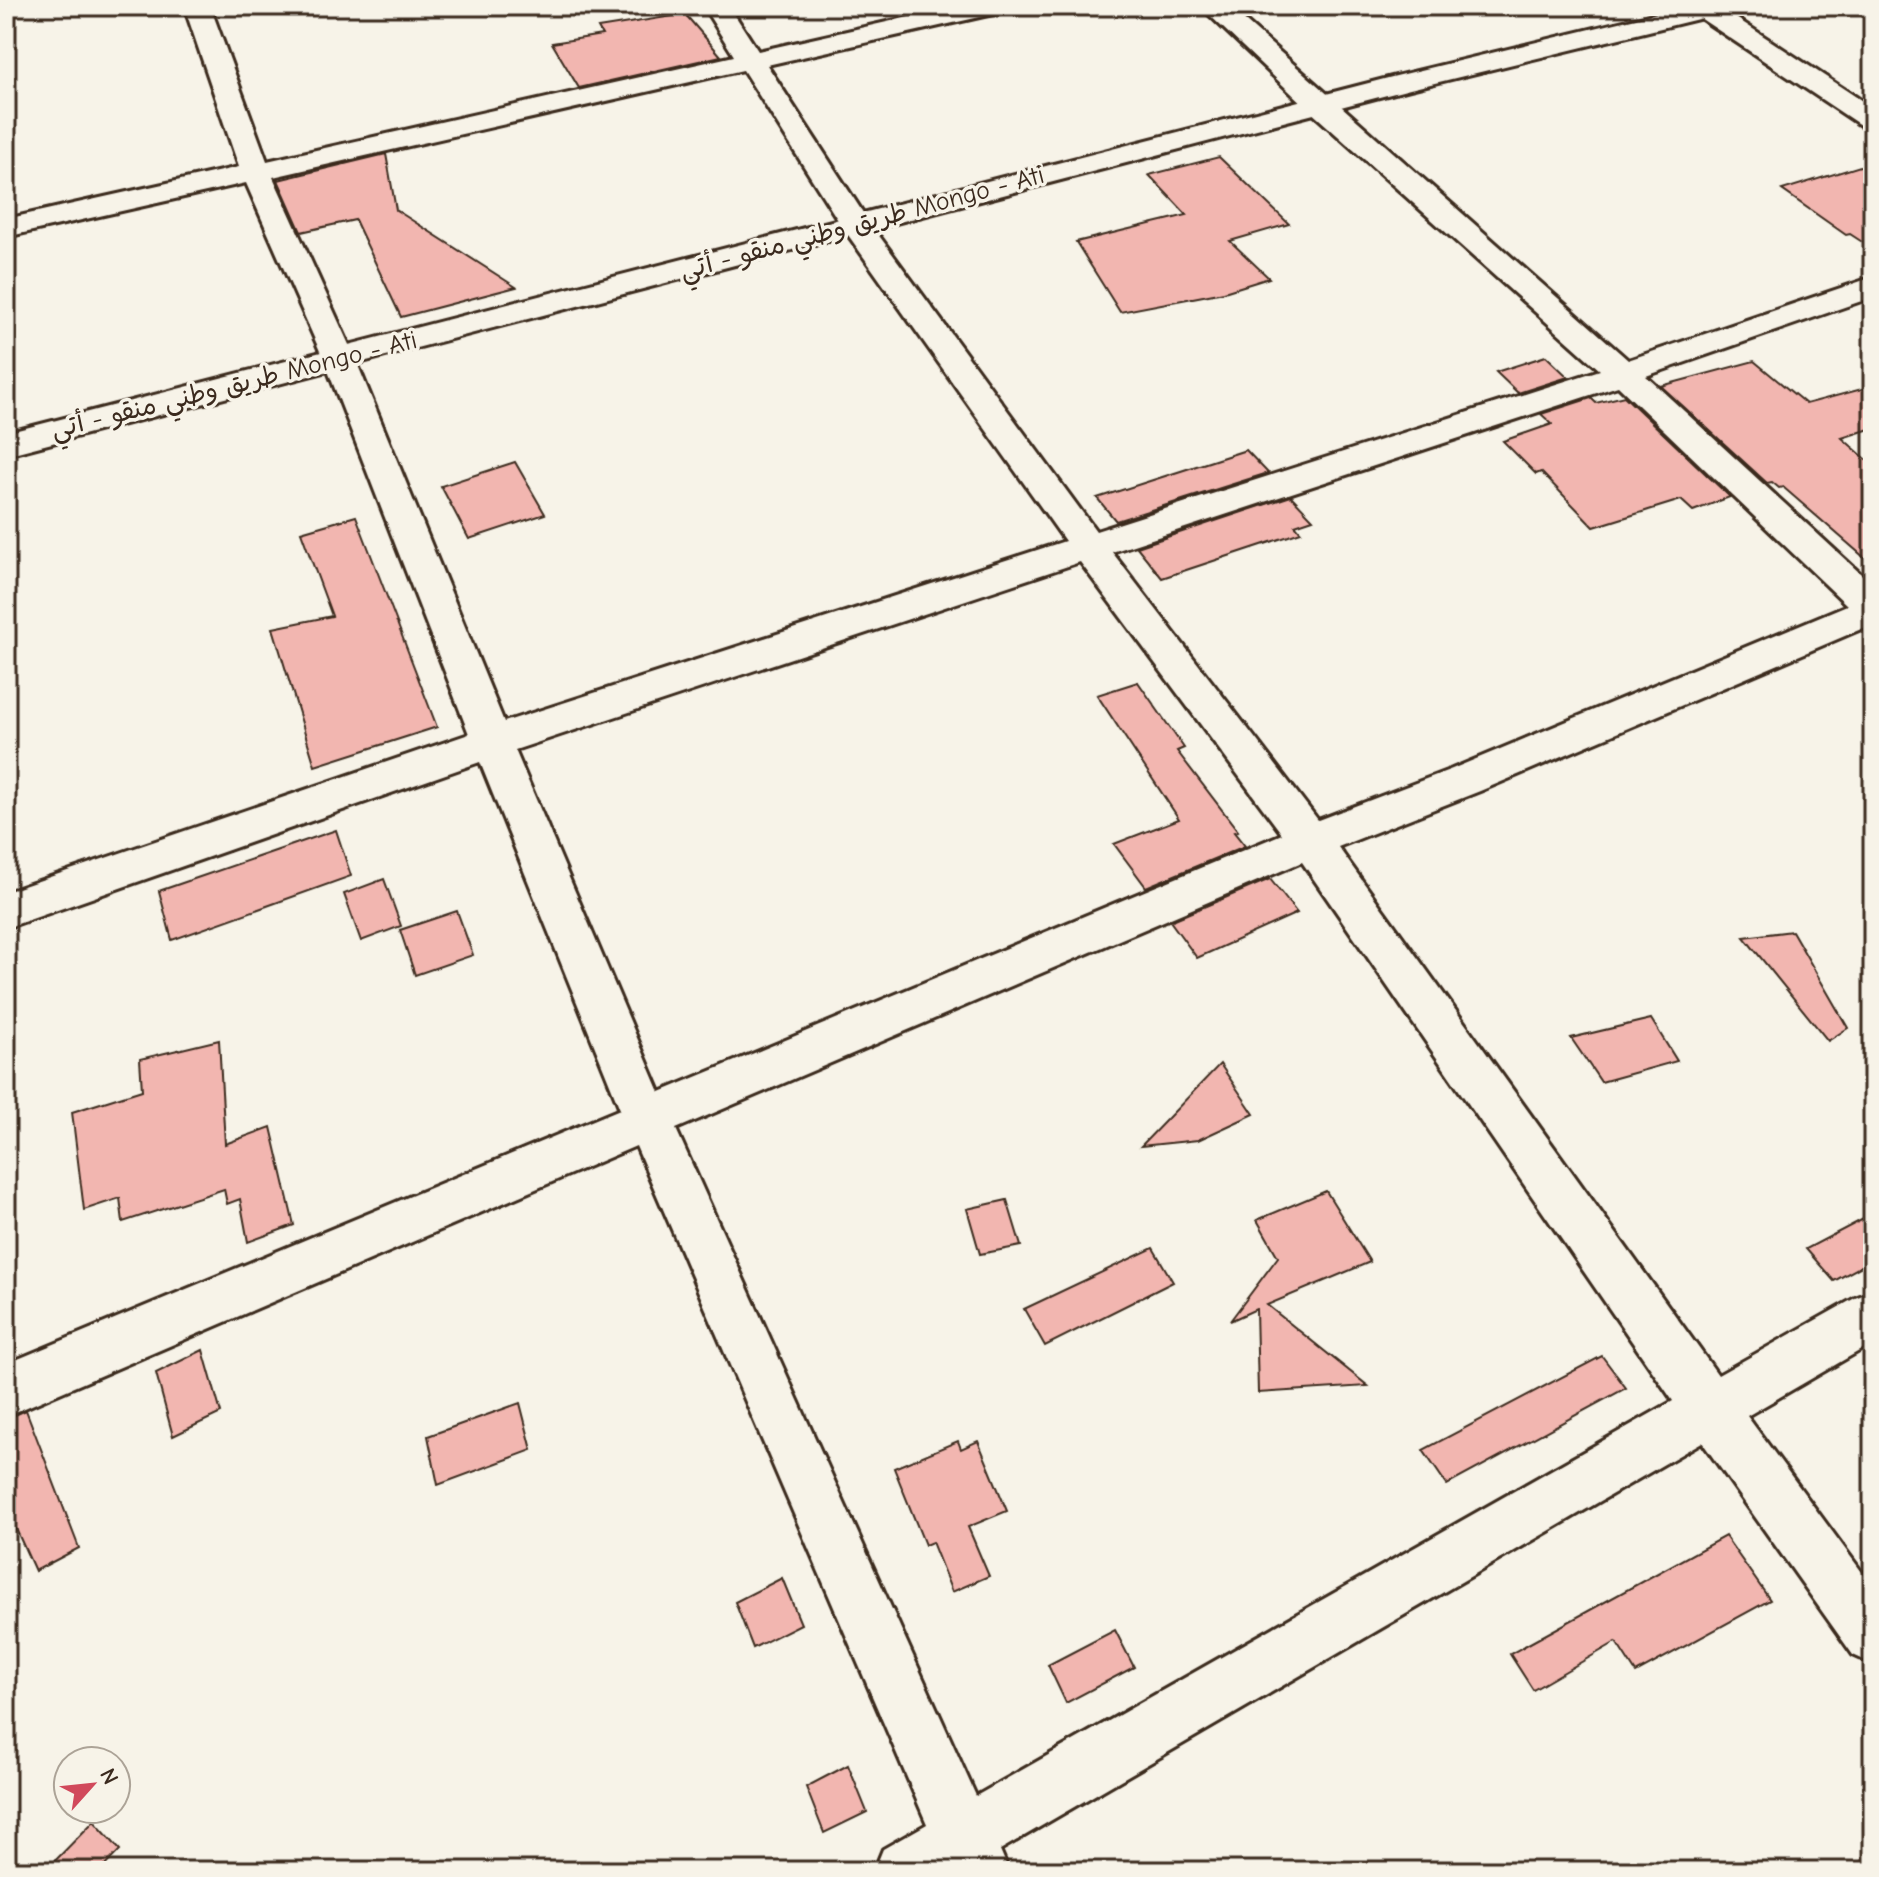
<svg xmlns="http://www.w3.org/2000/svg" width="1879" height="1877" font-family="'Comic Neue','Playpen Sans Arabic',sans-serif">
	<rect width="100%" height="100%" fill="#f7f3e8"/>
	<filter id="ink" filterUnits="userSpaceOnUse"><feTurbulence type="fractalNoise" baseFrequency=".0125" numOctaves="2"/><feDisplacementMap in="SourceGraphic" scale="16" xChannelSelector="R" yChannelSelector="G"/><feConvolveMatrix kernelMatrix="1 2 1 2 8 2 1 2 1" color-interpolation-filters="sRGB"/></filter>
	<g filter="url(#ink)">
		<!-- building -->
		<g fill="#f2b6b0" stroke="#3b2a1e" stroke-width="2">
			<path d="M685,14L721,56L579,88L552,43L602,35L598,28Z"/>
			<path d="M386,154L396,210L516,287L401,317L355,220L301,232L278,180Z"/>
			<path d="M1219,157L1289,224L1230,241L1269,278L1224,292L1120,312L1076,242L1187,215L1149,175Z"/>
			<path d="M1873,162V249L1850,234L1846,235L1782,190Z"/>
			<path d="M1546,356L1568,377L1518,393L1496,372Z"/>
			<path d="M1754,361L1806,404L1873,386V428L1842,438L1873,465V565L1783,487L1779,488L1772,482L1767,483L1661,386Z"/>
			<path d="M1624,396L1730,497L1693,511L1681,500L1594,527L1541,472L1536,474L1503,441L1552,424L1541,414L1591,398L1596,403Z"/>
			<path d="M1246,450L1268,473L1116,521L1097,498Z"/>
			<path d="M515,462L545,514L469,539L441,486Z"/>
			<path d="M1291,496L1313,519L1295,525L1301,532L1162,578L1137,547Z"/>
			<path d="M356,516L437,727L315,766L273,628L332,616L301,532Z"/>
			<path d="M1138,682L1184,748L1177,751L1238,831L1234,832L1245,846L1146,887L1114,844L1179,819L1097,695Z"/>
			<path d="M336,830L351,876L172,940L159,891Z"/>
			<path d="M384,879L401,926L361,941L344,894Z"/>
			<path d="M1270,879L1297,913L1197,958L1170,921Z"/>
			<path d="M457,911L473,955L415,975L400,930Z"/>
			<path d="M1792,931L1848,1028L1828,1041L1744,937Z"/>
			<path d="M1651,1019L1677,1061L1601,1082L1571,1038Z"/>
			<path d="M219,1040L225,1144L271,1127L294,1225L248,1242L240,1199L227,1204L224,1189L123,1222L120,1198L84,1210L72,1112L142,1090L140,1059Z"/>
			<path d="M1220,1064L1254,1114L1198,1140L1141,1146Z"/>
			<path d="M1326,1191L1370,1262L1267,1305L1368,1386L1258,1393L1256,1309L1230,1321L1278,1257L1257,1220Z"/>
			<path d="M1007,1200L1021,1246L980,1254L967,1209Z"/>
			<path d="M1873,1214V1260L1834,1281L1806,1249Z"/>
			<path d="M1153,1248L1173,1282L1045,1346L1024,1309Z"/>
			<path d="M203,1350L221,1413L173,1436L156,1373Z"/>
			<path d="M1602,1356L1626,1388L1447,1485L1423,1450Z"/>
			<path d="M520,1403L532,1450L438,1485L428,1436Z"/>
			<path d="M26,1410L79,1548L35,1571L16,1529L6,1535V1419Z"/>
			<path d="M958,1441L961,1449L978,1441L1007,1511L968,1527L989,1576L952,1592L932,1542L925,1545L894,1468Z"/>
			<path d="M1725,1536L1770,1600L1636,1673L1616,1642L1533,1690L1510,1654Z"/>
			<path d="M782,1578L801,1624L753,1648L735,1602Z"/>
			<path d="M1115,1630L1134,1667L1066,1703L1048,1665Z"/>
			<path d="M848,1765L867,1812L824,1833L806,1787Z"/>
			<path d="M94,1821L120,1850L100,1871H45Z"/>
		</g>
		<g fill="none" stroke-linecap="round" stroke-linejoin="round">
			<!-- minor casing -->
			<g stroke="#3b2a1e" stroke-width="6">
				<g id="minor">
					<path d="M184,6H210L267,161L734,56L703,6H729L758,51L958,6H1006L1002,12L993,14L767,65L869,222L1096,531L1600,370L1309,110L1200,6H1228L1628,360L1873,277V297L1646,376L1873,585V624L1480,791L1338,847L1718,1375L1855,1298L1873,1291V1343L1747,1416L1873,1587V1664L1853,1655L1702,1442L1000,1850L1009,1871H874L883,1849L927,1824L636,1146L6,1416V1364L620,1109L480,762L6,928V892L469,734L323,358L246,183L6,237V219L239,167ZM743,70L841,225L1065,541L504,722L355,358L273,177ZM1618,386L1847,605L1452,769L1318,820L1112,552ZM1080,562L1282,834L660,1092L515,750ZM1302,862L1673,1401L976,1796L676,1129Z"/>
					<path d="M1687,6H1718L1873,108V130L1863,127L1691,12Z"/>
				</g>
			</g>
			<!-- secondary casing -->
			<g stroke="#3b2a1e" stroke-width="6">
				<path id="secondary" d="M1686,6H1731L1727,12L1410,89L6,455V433L1392,77Z"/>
			</g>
			<!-- minor -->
			<use href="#minor" fill="#f7f3e8" fill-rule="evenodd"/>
			<!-- secondary -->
			<use href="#secondary" fill="#f7f3e8" fill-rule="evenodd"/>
		</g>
	</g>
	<g text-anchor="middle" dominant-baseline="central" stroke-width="7" stroke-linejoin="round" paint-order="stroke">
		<!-- far-street labels -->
		<g font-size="26" fill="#3b2a1e" stroke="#f7f3e8">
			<text transform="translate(862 223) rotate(-15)">طريق وطني منقو - أتي Mongo - Ati</text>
			<text transform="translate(234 385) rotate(-14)">طريق وطني منقو - أتي Mongo - Ati</text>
		</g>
	</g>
	<!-- margin -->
	<rect width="1879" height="1877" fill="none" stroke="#f7f3e8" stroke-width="32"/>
	<rect x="16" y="16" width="1847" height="1845" fill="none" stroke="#3b2a1e" stroke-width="3" filter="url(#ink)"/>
	<!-- north arrow -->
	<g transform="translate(92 1785) rotate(63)"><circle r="38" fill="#f7f3e8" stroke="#aca397" stroke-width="2"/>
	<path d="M0-6L14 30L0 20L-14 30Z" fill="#d1495b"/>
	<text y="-12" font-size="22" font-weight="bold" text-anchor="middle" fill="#3b2a1e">N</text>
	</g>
</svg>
